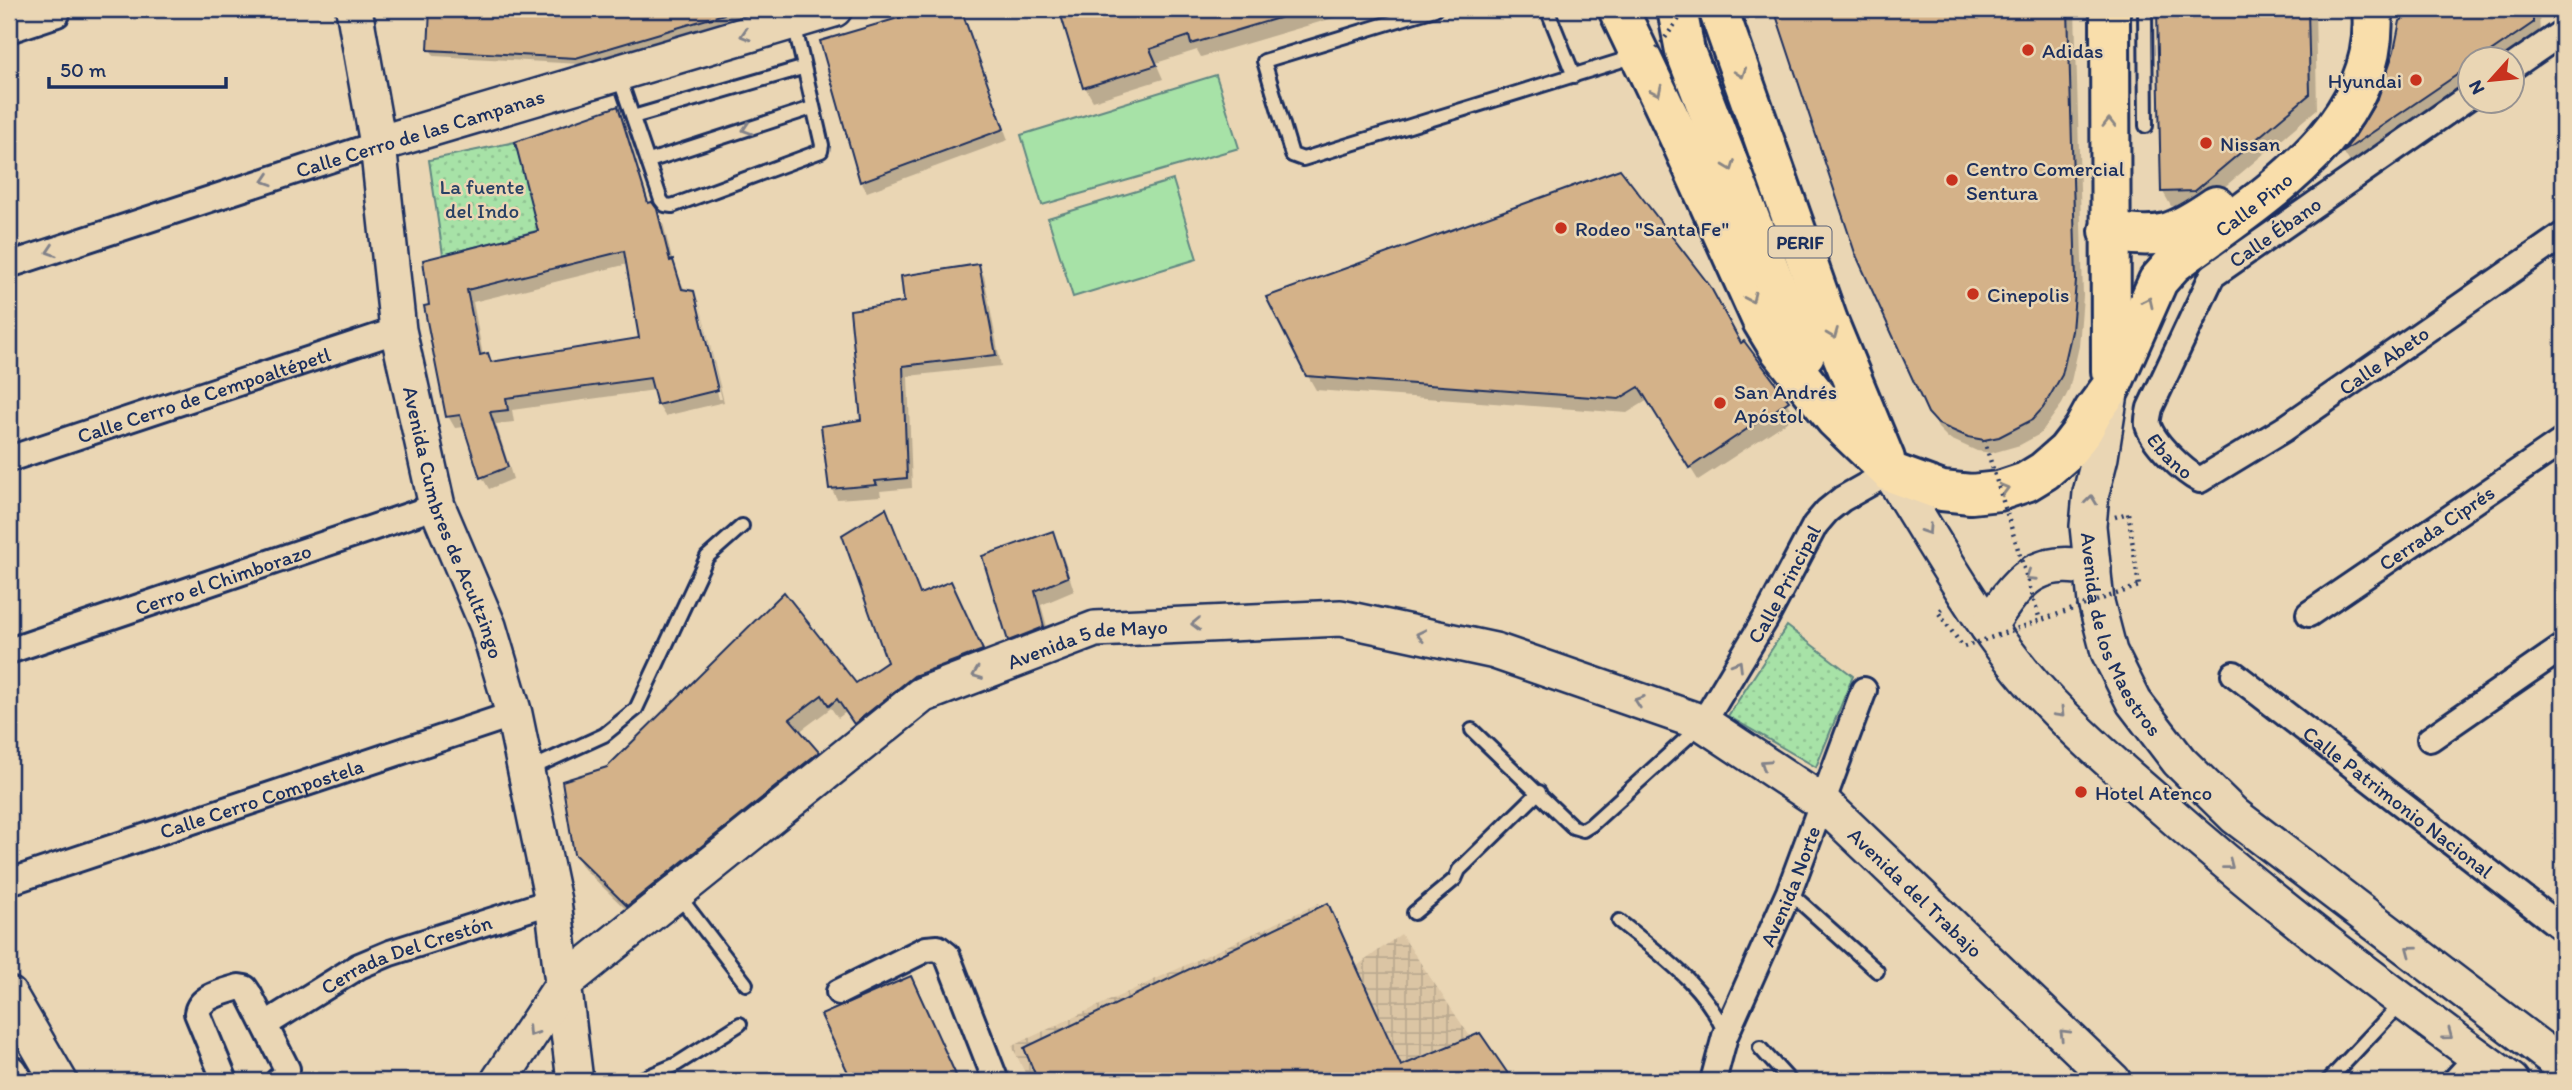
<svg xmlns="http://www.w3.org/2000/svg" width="2572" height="1090" font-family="Itim,sans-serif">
	<defs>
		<pattern id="industrial-grid" width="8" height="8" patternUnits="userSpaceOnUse" patternTransform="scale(1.75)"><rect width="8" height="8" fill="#dbc5a4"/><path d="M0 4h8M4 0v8" fill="none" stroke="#bbaa90"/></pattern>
		<pattern id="park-dots" width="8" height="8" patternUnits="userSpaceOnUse" patternTransform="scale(1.75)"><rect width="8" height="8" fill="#a7e2a7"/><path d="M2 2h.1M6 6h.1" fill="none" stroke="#8fc292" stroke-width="1.8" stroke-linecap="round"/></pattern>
	</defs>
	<rect width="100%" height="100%" fill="#ead6b4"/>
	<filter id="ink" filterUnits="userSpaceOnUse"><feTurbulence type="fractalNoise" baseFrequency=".0143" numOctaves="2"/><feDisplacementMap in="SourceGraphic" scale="14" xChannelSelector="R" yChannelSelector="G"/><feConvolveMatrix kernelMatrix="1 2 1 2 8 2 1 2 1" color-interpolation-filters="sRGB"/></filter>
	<g filter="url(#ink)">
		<!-- industrial -->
		<path fill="url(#industrial-grid)" d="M1319,903L1349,972L1401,934L1500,1081H1029L1012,1046Z"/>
		<!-- grass -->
		<g fill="#a7e2a7" stroke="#618882" stroke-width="2">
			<path d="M1216,75L1239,148L1042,205L1021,135Z"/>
			<path d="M1173,180L1197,259L1073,297L1048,218Z"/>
		</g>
		<!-- park -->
		<g fill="url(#park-dots)" stroke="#618882" stroke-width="2">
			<path d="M515,142L540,230L443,255L429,160Z"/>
			<path d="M1787,626L1853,676L1816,767L1728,716Z"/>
		</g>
		<!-- shadow -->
		<g fill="#0003" fill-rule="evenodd">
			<path d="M432,9H765L580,64L434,56L430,49Z"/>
			<path d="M935,9H961L963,13L1008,140L867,192L861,182L822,42Z"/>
			<path d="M1060,9H1364L1201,57L1197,50L1156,63L1163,79L1093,101L1085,87Z"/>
			<path d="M1778,9H2075L2083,296L2079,346L2069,390L2062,404L2040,434L2020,445L1992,453L1977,451L1948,438L1938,428L1853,243Z"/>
			<path d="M2159,9H2315L2317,109L2203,205L2171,206L2163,192Z"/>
			<path d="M2423,9H2539L2540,37L2506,60H2470V84L2351,164L2344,153L2356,139L2379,99L2396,51L2402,22Z"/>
			<path d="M617,108L624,120L650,205L652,204L663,223L673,263L685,291L693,293L699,302H695L719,399H722L699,302L700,305L724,402L665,416L658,405L655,390L512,410L514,422L496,424L513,479L489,489L482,477L465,427L455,428L448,416L427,307L540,232ZM628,264L641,340L492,363L487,355L483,356L473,302Z"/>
			<path d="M978,265L984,276L1001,366L908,376L912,488L880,491L881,496L837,499L831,488L863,422L906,303Z"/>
			<path d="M1744,344L1796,416L1698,480L1648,400L1627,413L1316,390L1308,376L1741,346Z"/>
			<path d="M885,510L893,524L921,596L958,597L989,665L864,737L846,712L838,718L831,708L799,732L817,753L825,767L636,919L584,869L575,854L608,769L783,595L855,686L889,663Z"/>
			<path d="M1052,533L1060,547L1074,591L1041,605L1051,641L1017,654L1009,640Z"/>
			<path d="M1328,905L1402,1067L1479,1035L1511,1081H1040L1026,1049Z"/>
			<path d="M918,992L959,1081H853L823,1016Z"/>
		</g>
		<!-- building -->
		<g fill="#d4b289" stroke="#1b2f5e" stroke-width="2" fill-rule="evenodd">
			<path d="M430,9H723L724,14L576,58L428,50Z"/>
			<path d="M929,9H961L1004,129L860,182L820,41Z"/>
			<path d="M1059,9H1291L1292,14L1191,44L1189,36L1150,49L1157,65L1083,88Z"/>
			<path d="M1774,9H2068L2076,281L2072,331L2062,375L2043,408L2032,420L1999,437L1984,440L1968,437L1938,424L1928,413L1855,253Z"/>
			<path d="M2157,9H2308L2310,94L2195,191L2161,192Z"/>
			<path d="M2419,9H2533V23L2479,60H2470V66L2342,153L2354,138L2378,98L2394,51L2400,21Z"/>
			<path d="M618,106L648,203L652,202L657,209L670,261L673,260L682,289L694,291L718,390L657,405L650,378L506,398L508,410L490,412L508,467L480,478L460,415L446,417L424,306L429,305L423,260L538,231L515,142ZM624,251L639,338L491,362L488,353L480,355L467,290Z"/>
			<path d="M1620,169L1710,286L1741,343L1744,341L1789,401L1689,468L1639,387L1619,399L1306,376L1266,297Z"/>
			<path d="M979,264L996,355L903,366L907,478L875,481L877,485L829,489L821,426L861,420L850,310L904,302L901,276Z"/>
			<path d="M886,508L920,594L951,581L983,650L914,676L854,724L837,699L829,706L822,695L790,719L819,752L627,906L574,854L562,781L607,767L784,592L856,683L887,662L842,535Z"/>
			<path d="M1053,531L1068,577L1035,591L1044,627L1008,641L982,556Z"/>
			<path d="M1328,903L1401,1066L1480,1033L1513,1081H1038L1024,1048Z"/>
			<path d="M911,976L956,1075L942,1081H852L821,1015Z"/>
		</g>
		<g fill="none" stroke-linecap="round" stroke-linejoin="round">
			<!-- lane casing -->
			<g stroke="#1b2f5e" stroke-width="18">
				<g id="lane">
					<path d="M1435,9L1264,61L1292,155L1303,159L1636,56"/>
					<path d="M1547,9L1574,76"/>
					<path d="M2145,9L2146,126"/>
					<path d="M619,77L661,200L665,205L672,206L821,151L822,145L794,23"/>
					<path d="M633,117L802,68"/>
					<path d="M649,161L812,108"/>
					<path d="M1472,730L1573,827L1583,830L1591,825L1700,726"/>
					<path d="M530,769L604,735L636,709L707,557L742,526"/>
					<path d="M1789,892L1877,971"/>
					<path d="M678,895L746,984"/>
					<path d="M1414,913L1455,879L1459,870L1539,792"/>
					<path d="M1619,921C1659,954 1705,984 1725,1034"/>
					<path d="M1760,1048L1790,1081"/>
					<path d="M637,1081L677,1064L740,1024"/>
					<path d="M2328,1081L2402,1002"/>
				</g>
			</g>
			<!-- street casing -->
			<g stroke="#1b2f5e" stroke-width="30">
				<g id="street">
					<path d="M9,30L57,14"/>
					<path d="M2512,67L2563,32"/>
					<path id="s1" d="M2470,96L2212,276L2150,408C2149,413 2147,420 2148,425C2153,443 2184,472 2200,480L2284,429L2563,235"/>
					<path d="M9,265L378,144"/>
					<path id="s2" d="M9,459L398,330"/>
					<path id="s3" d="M2309,614L2563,441"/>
					<path id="s4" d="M9,651L437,506"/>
					<path id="s5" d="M2234,674L2563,929"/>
					<path id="s6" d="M1703,723L1766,618L1815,525L1827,511L1842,499L1890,472"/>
					<path d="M2430,739L2563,647"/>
					<path id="s7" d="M9,882L514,714"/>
					<path d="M839,992L926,949L938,948L947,955L996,1081"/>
					<path id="s8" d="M266,1024L359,966L390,953L553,901"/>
					<path d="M225,1081L197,1013C200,996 224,992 239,987L245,988L249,994L287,1069L285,1076L278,1081"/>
					<path id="s9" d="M1713,1081L1725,1036L1789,892L1864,690"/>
					<path d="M2455,1081L2477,1057"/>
				</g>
			</g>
			<!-- secondary casing -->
			<g stroke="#1b2f5e" stroke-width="40">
				<g id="secondary">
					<path id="s10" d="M354,9L378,144L398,330L437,506L488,626L514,714L553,901L575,1081"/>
					<path d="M378,144L834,9"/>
					<path id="s11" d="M2111,387L2100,457L2091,493L2088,526L2096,602L2109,652L2134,702L2179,761L2235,816L2563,1066"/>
					<path d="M1890,472C1936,544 1978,623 2035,687C2075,732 2121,771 2166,810C2275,907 2393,995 2511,1081"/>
					<path d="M1988,627C2017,582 2035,555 2093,569"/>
					<path d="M9,995L59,1081"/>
					<path d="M9,1073L14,1081"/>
					<path id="s12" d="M499,1081L564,983L922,695L1095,629L1341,618L1495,651L1703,723L1822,802L2113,1081"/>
				</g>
			</g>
			<!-- primary casing -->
			<g stroke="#1b2f5e" stroke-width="44">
				<g id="primary">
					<path id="s13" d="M1618,9L1678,135L1762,321L1779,349L1835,419L1890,472L1942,491L1971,494L1999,491L2026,482L2044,471L2066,452L2083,430L2094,410L2111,387L2158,281L2173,264C2256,201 2383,130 2372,9"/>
					<path d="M1677,9L1685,51L1787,314L1805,354"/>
					<path d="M1718,9L1828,321L1885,459"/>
					<path d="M2110,9L2111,371"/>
					<path d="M2109,231C2159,241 2174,235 2216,206"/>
				</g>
			</g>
			<!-- path -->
			<g stroke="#1b2f5e" stroke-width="4.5" stroke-dasharray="2 5" stroke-linecap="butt">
				<path d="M2115,517L2128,513L2139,586"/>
				<path d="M1942,609L1938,612L1963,647"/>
			</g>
			<!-- lane -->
			<use href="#lane" stroke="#ead6b4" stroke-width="12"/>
			<!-- street -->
			<use href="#street" stroke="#ead6b4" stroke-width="24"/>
			<!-- secondary -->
			<use href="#secondary" stroke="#ead6b4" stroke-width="35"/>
			<!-- primary -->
			<use href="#primary" stroke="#f9deab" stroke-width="38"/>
			<!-- path-bridge -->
			<g stroke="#1b2f5e" stroke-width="4.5" stroke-dasharray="2 5" stroke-linecap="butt">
				<path d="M1657,49L1686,9"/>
				<path d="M1984,440L2040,620"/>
				<path d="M1964,647L2139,586"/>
			</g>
		</g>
		<!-- one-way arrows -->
		<defs><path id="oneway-chevron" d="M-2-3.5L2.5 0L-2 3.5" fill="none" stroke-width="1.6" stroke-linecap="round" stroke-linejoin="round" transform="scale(1.75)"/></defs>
		<g stroke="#828289">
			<use href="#oneway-chevron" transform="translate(745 35) rotate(163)"/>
			<use href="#oneway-chevron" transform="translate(747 129) rotate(162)"/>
			<use href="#oneway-chevron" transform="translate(267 180) rotate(162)"/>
			<use href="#oneway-chevron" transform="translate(51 251) rotate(162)"/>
			<use href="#oneway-chevron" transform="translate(2091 500) rotate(-83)"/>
			<use href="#oneway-chevron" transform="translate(1927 530) rotate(57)"/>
			<use href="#oneway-chevron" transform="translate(2030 576) rotate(147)"/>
			<use href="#oneway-chevron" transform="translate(1196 624) rotate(178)"/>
			<use href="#oneway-chevron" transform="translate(1421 635) rotate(-168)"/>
			<use href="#oneway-chevron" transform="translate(1738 665) rotate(-59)"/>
			<use href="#oneway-chevron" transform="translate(977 674) rotate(159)"/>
			<use href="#oneway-chevron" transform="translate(1639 701) rotate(-161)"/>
			<use href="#oneway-chevron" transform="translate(2060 713) rotate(46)"/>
			<use href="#oneway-chevron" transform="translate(1765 764) rotate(-146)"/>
			<use href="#oneway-chevron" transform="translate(2229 865) rotate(38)"/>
			<use href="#oneway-chevron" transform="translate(2411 950) rotate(-143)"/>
			<use href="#oneway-chevron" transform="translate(532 1032) rotate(123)"/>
			<use href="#oneway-chevron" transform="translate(2064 1034) rotate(-136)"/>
			<use href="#oneway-chevron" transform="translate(2448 1035) rotate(37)"/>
		</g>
		<g stroke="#8a8684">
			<use href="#oneway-chevron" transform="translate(1741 73) rotate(71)"/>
			<use href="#oneway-chevron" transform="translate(1657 91) rotate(65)"/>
			<use href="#oneway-chevron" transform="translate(2109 123) rotate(-90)"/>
			<use href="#oneway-chevron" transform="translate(1730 166) rotate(69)"/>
			<use href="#oneway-chevron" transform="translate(1751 298) rotate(65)"/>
			<use href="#oneway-chevron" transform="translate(2148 302) rotate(-65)"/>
			<use href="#oneway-chevron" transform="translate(1833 334) rotate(68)"/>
			<use href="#oneway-chevron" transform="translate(2004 489) rotate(-15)"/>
		</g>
	</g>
	<!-- markers -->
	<g fill="#c8321e" stroke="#ead6b4" stroke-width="2.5">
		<circle cx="2028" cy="50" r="7"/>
		<circle cx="2416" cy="80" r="7"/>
		<circle cx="2206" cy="143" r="7"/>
		<circle cx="1952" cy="180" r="7"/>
		<circle cx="1561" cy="228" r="7"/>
		<circle cx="1973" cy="294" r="7"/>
		<circle cx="1720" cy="403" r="7"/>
		<circle cx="2081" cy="792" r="7"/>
	</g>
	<g text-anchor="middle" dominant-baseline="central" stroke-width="5" stroke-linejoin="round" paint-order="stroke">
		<!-- shield labels -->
		<rect fill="#ead6b4" stroke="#596178" stroke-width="2" x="1768.5" y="226.5" width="63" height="31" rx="5"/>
		<g font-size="19" font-weight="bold" fill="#1b2f5e">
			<text x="1800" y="242">PERIF</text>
		</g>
		<!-- poi labels -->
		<g font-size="21" fill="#1b2f5e" stroke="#ead6b4" text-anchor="start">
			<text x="2042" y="50">Adidas</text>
			<text x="2402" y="80" text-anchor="end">Hyundai</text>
			<text x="2220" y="143">Nissan</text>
			<text x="1966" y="168">Centro Comercial<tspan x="1966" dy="24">Sentura</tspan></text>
			<text x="1575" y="228">Rodeo "Santa Fe"</text>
			<text x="1987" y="294">Cinepolis</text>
			<text x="1734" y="391">San Andrés<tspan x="1734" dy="24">Apóstol</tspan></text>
			<text x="2095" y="792">Hotel Atenco</text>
		</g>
		<!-- street labels -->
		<g font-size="21" fill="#1b2f5e" stroke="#ead6b4">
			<text transform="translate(420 133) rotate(-17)">Calle Cerro de las Campanas</text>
			<text stroke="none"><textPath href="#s13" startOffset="1052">Calle Pino</textPath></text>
			<text transform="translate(2275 232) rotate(-35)">Calle Ébano</text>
			<text stroke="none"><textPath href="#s1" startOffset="774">Calle Abeto</textPath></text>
			<text stroke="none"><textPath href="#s2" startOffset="205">Calle Cerro de Cempoaltépetl</textPath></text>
			<text stroke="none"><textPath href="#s1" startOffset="516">Ebano</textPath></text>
			<text stroke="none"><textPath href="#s10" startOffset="525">Avenida Cumbres de Acultzingo</textPath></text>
			<text stroke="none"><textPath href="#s3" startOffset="154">Cerrada Ciprés</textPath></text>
			<text stroke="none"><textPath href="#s4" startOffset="226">Cerro el Chimborazo</textPath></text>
			<text stroke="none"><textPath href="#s6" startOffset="161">Calle Principal</textPath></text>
			<text stroke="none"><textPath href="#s11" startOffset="256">Avenida de los Maestros</textPath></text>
			<text stroke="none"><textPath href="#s12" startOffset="752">Avenida 5 de Mayo</textPath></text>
			<text stroke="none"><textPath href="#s7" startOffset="266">Calle Cerro Compostela</textPath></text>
			<text stroke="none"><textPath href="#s5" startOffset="208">Calle Patrimonio Nacional</textPath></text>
			<text stroke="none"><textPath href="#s9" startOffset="210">Avenida Norte</textPath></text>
			<text stroke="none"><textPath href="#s12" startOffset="1659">Avenida del Trabajo</textPath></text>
			<text stroke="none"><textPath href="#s8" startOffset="158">Cerrada Del Crestón</textPath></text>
		</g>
		<!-- park labels -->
		<g font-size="21" fill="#294165" stroke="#ead6b4">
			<text x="482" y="186">La fuente<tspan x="482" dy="24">del Indo</tspan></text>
		</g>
	</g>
	<!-- margin -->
	<rect width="2572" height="1090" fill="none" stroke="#ead6b4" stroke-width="35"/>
	<rect x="18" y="18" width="2537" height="1055" fill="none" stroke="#1b2f5e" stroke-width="2.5" filter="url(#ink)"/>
	<!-- north arrow -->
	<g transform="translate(2491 80) rotate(243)"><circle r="33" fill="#ead6b4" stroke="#979392" stroke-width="2"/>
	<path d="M0-5L12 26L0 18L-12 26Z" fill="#c8321e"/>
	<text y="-10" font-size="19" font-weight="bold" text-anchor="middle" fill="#1b2f5e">N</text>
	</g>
	<!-- scale -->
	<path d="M49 77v10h177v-10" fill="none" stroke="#1b2f5e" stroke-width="3.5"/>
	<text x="60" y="77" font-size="21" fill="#1b2f5e" stroke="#ead6b4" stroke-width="5" paint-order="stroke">50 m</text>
</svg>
